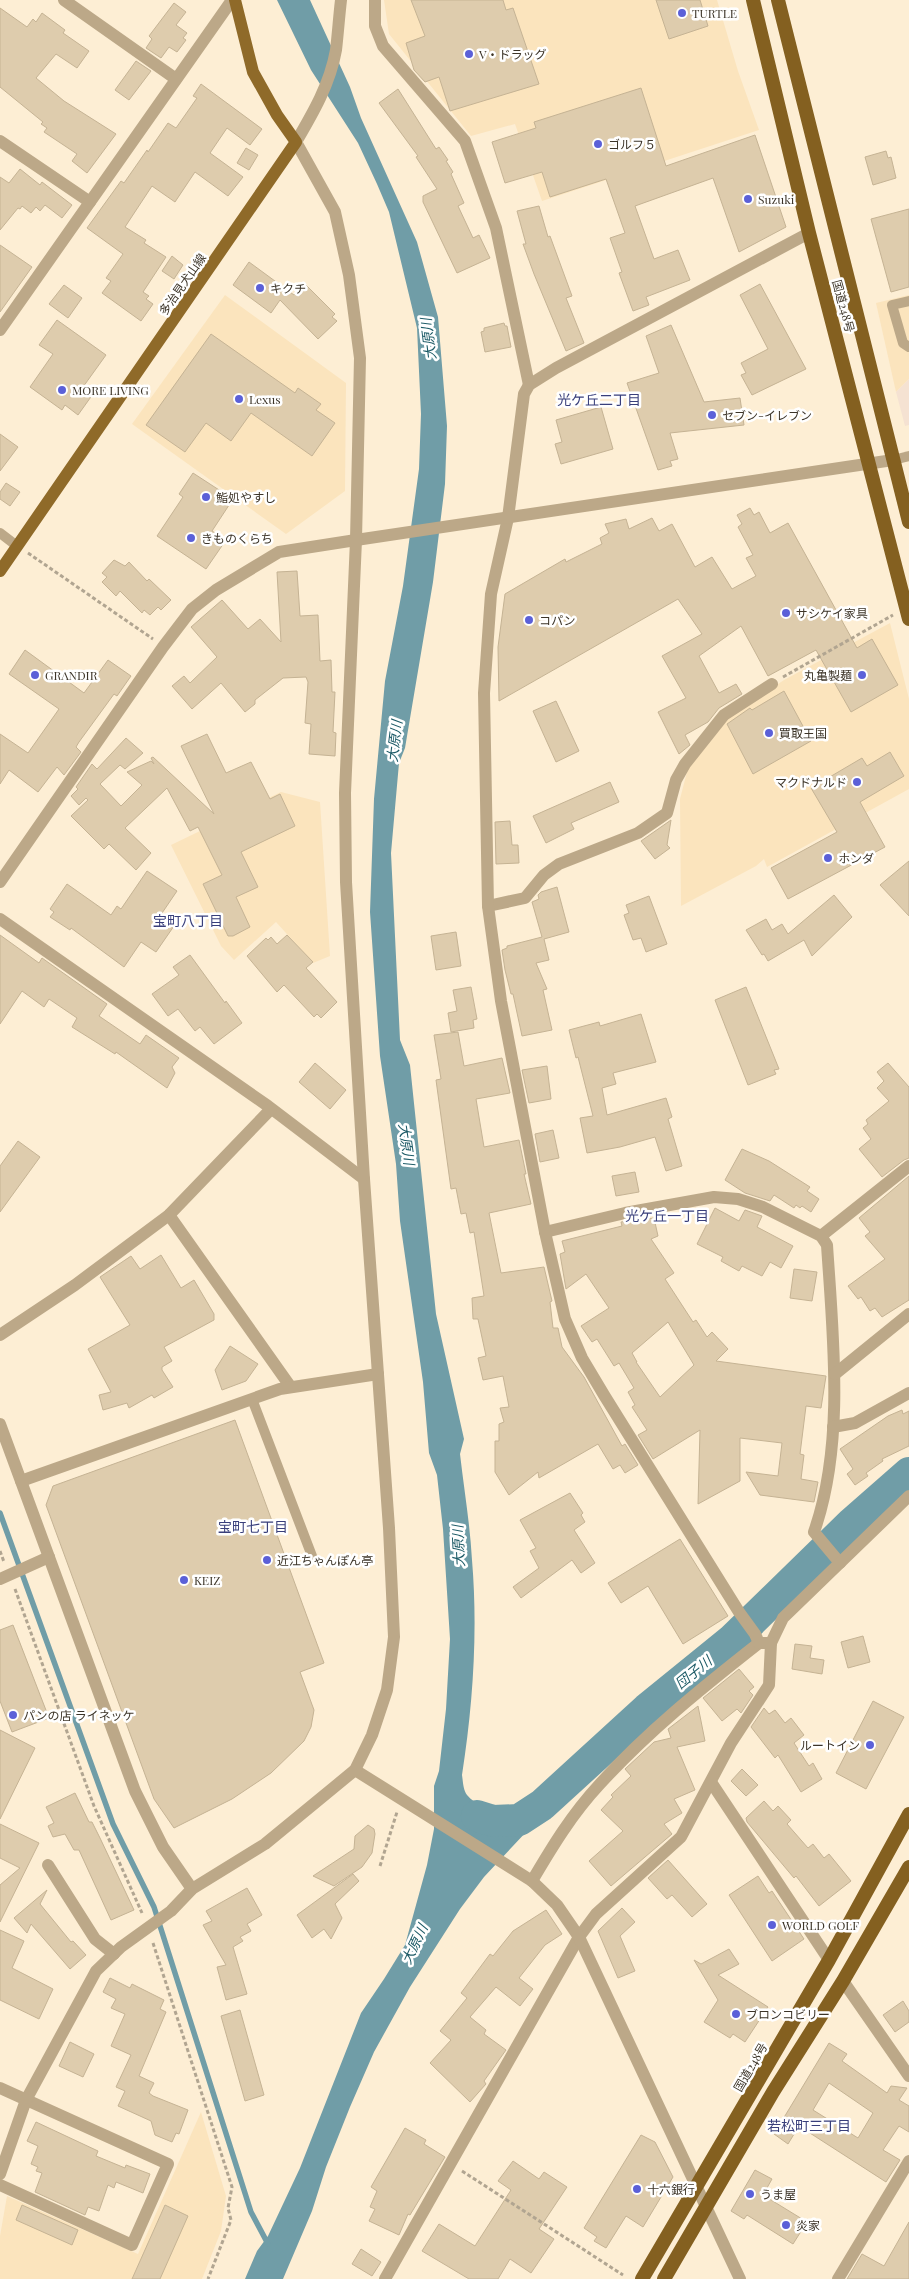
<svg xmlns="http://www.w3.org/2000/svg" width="909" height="2279" font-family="'Playfair Display','Noto Sans JP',serif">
	<rect width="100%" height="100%" fill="#fdeed4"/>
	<!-- built -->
	<g fill="#fbe4bd">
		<path d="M384,0H717L738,71L759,130L542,201L515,124L471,136L389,34Z"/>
		<path d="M225,295L346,383L345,491L286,534L132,424Z"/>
		<path d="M909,295V379L896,392L876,303Z"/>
		<path d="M890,623L909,699V789L767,867L764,859L756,866L681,906L680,799L689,764L721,724L732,715L784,680Z"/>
		<path d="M281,792L320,802L330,956L313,963L276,922L234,960L221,946L171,845Z"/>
		<path d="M201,2112L226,2196L221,2231L202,2279H0V2236L7,2196L138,2254Z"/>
	</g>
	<!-- industrial -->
	<path fill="#f5e2d2" d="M909,379V425L905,426L896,392Z"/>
	<!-- water -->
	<path fill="#709da7" d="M277,0H310L350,87L361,118L417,242L438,317L447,426L445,484L433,582L405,748L399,763L391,853L400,1040L410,1065L436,1314L464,1439L460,1454C464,1489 470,1524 472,1560C478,1631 473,1705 462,1775C463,1781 463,1790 467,1795C477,1808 499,1810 513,1808L528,1830L484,1877L460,1909L410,1987L374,2052L350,2107L326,2167L312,2211L283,2279H245L257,2251L268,2236L300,2168L361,2013L384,1979L405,1945L427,1865L434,1829V1786L439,1771L446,1709L450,1639L443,1529L437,1475L429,1453L423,1382L400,1221L396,1164L380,1056L370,912L374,799L385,681L403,586L419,469L421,414L417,328L389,212L377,184L358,143L311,70Z"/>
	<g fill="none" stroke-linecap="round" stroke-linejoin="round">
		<!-- stream -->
		<path stroke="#709da7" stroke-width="5.5" d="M0,1513L113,1824L154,1907L251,2212L268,2244"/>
		<!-- river -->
		<path stroke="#709da7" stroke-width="32" d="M477,1816L493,1821L519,1820L542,1805L647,1709L732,1640L852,1523L909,1473"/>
	</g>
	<!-- building -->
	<g fill="#deccad" stroke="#c5b394" fill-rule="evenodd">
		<path d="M411,0H503L506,10L513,8L539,84L450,111L439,77L425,82L414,70L406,43L425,36Z"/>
		<path d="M656,0H700L708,26L669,39Z"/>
		<path d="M174,3L186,12L176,25L187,33L183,38L186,40L177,52L169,47L161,58L146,48L152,39L149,36Z"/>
		<path d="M0,8L27,27L33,19L36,22L42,13L65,30L63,33L89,51L77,68L56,54L36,78L64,101L116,134L87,173L72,161L77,154L44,132L47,128L41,124L43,122L0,87Z"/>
		<path d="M136,61L151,71L129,100L115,90Z"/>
		<path d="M201,84L262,129L250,145L227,128L210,153L243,177L228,196L195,172L175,202L152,186L125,227L146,240L144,243L166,257L143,292L149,296L146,299L153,304L141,321L102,293L111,281L106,278L123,254L87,228L121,181L124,183L147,150L148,152L168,123L176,128L197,98L193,96Z"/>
		<path d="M641,88L666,166L755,135L786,227L739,252L713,178L635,206L654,259L678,250L690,280L646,297L649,305L633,311L619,273L622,272L610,238L625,233L606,179L550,197L542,172L505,183L492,142L536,128L534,122Z"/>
		<path d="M398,89L436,149L439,147L448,160L446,161L453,172L451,174L464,203L458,206L473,238L479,235L490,258L457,273L423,202V196L437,189L416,157L418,156L379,103Z"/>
		<path d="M246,148L258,155L249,170L237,163Z"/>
		<path d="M886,151L888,158L891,157L896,178L873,185L865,157Z"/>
		<path d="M20,169L40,185L42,182L72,205L62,218L45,205L40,211L36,207L31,213L22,206L20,209L18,208L0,230V177L9,183Z"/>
		<path d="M539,206L548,237L550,236L572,296L566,298L584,343L566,351L534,274L523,244H526L517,211Z"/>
		<path d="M909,209V287L891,292L871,219Z"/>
		<path d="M0,245L32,267L0,312Z"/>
		<path d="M172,256L183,265L174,279L162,271Z"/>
		<path d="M249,262L294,295L305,284L335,314L332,317L337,321L318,339L280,300L271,313L233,285Z"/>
		<path d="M760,284L806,369L752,395L741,375L746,373L741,363L768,349L740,295Z"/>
		<path d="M64,285L82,298L68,318L49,304Z"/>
		<path d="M57,320L106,355L83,387L93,394L78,415L65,405L62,410L30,387L53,354L39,345Z"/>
		<path d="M504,323L505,326H507L511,347L485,352L481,332L484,331V328Z"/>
		<path d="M671,325L704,402L740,398L744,425L670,433L678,459L670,461L672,466L658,470L627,383L659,373L646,336Z"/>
		<path d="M211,334L295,393L298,388L321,404L316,410L335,423L312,456L251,413L231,441L206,423L185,452L146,425Z"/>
		<path d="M601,407L613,449L561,464L555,444L562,442L556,420Z"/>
		<path d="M0,434L18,447L0,471Z"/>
		<path d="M193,473L233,499L212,531L226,540L206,569L157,536L183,497L179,494Z"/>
		<path d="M6,483L20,492L10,506L0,499V492Z"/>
		<path d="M750,508L754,515L759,512L770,533L788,523L857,648L872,639L898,685L851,712L816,650L768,676L741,626L699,656L719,693L736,684L742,694L719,708L708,722L685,735L690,745L679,754L658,712L686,698L662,656L702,634L678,599L499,701L498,647L505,594L565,559L566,562L602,544L600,538L609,533L605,524L626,519L629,529L652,518L659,531L672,524L695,567L712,557L732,589L756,576L746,558L753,555L738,527L742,524L737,515Z"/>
		<path d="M114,560L125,566L129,562L147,581L149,579L171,600L161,610L158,607L150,615L144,610L142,613L120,591L116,596L102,582L107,577L102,573Z"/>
		<path d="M297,571L300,616L318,615L320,661L331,660L332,692H335L333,732L336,733L335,756L309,754L311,724L305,723L308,682L306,677L283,678L255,700V704L245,712L221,683L192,709L172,686L184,676L190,683L217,657L191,627L222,600L248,629L260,619L281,642L277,572Z"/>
		<path d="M25,650L84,693L108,660L131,676L117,696L114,694L79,742L76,747L81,752L64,775L57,767L38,792L9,770L0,784V734L28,753L59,709L9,674Z"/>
		<path d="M784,691L811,741L753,774L727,724L750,708L752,710Z"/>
		<path d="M556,701L579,751L556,762L533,711Z"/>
		<path d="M207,734L226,773L251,762L270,799L280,794L295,826L241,852L258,887L236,897L250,927L233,936H228L203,884L222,875L198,827L190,831L167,788L125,828L151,853L136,870L109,844L104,849L71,816L88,800L86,798L79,805L71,796L78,789L76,787L92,764L97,769L126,738L143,753L125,769L120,765L100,784L121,806L142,785L127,772L151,761L154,764L151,758L153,757L214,814L181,746Z"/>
		<path d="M890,752L904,776L860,802L885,847L788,899L771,868L837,832L811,788L862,758L867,766Z"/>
		<path d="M610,782L619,802L571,823L574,829L546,843L533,816Z"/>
		<path d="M671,820L667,845L670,848L655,859L641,841Z"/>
		<path d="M510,821L512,845H518L519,863L496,864L495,822Z"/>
		<path d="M909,861V916L880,885Z"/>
		<path d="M147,871L177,891L160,916L174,926L156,952L141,942L124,967L71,928L70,930L50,917L54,912L50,909L67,884L111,915L117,906L121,909Z"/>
		<path d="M557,887L569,932L544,939L549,960L536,963L547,989L543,990L552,1030L522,1036L513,994H511L505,970L502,950L507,948V946L542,937L532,902L539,899L538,895L541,892Z"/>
		<path d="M834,895L852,917L812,956L804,940L768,961L764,954L762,955L746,930L766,919L772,930L782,924L788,934Z"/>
		<path d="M649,896L667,944L646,952L641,938L633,940L624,915L629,913L626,905Z"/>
		<path d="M456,932L461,966L436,970L431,936Z"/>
		<path d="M0,935L39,963L42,958L107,1004L99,1016L140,1044L146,1035L179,1058L172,1067L175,1073L167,1088L116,1052L115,1054L72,1027L77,1018L49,999L44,1007L22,991L0,1024Z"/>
		<path d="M287,935L313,962L306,968L337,1002L321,1018L317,1014L314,1017L284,985L277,992L247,956L266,938L268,940L271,937L277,944Z"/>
		<path d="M190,955L225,1003L226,1001L242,1023L214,1044L200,1027L195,1031L178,1009L168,1016L152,994L179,975L173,967Z"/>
		<path d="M471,987L477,1019L473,1020L474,1028L451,1032L448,1013L457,1011L453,990Z"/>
		<path d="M746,987L779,1069L774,1070L776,1074L748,1085L715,1000Z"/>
		<path d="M641,1014L656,1062L613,1073L616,1084L602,1088L607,1115L666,1098L672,1117L668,1119L682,1166L666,1171L655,1137L620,1147L587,1153L580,1118L593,1116L578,1057L576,1058L569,1030L599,1022L600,1026Z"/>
		<path d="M458,1032L464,1066L502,1058L510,1093L476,1099L484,1147L519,1140L526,1174H524L531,1204L489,1213L501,1273L544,1267L552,1301L550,1302L553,1328H558L562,1347L584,1377L622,1446L625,1444L638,1465L625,1473L620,1465L613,1469L598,1444L539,1478L538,1472L509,1495L495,1472V1441H499V1424L504,1422L500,1408L509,1407L503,1376L483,1380L478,1358L486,1356L478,1319H473L472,1298L484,1296L474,1232L470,1233L466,1213L461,1214L456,1188L451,1189L436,1080L441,1079L434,1035Z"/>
		<path d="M315,1063L346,1090L330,1109L299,1082Z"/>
		<path d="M888,1063L909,1087V1158L904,1160L882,1177L859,1149L871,1139L863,1128L868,1124L866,1120L889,1101L877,1088L884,1081L877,1072Z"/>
		<path d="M547,1066L551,1099L529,1103L522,1070Z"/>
		<path d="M553,1130L559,1158L540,1162L535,1134Z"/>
		<path d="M18,1141L40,1157L0,1212V1166Z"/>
		<path d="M742,1149L769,1161L810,1187L807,1191L819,1199L811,1212L802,1206L800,1208L796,1205L794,1208L774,1195L770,1201L745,1193L725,1180Z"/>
		<path d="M635,1172L639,1192L616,1196L612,1176Z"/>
		<path d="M909,1176V1300L882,1317L875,1308L870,1311L861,1297L858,1299L848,1286L885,1259L865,1236L870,1232L859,1218Z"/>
		<path d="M715,1208L739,1221L745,1210L762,1216L757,1227L793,1246L781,1268L770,1262L762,1276L742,1266L739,1271L721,1261L723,1257L697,1244Z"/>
		<path d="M654,1218L658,1236L651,1239L674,1273L665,1279L693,1322L696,1320L707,1337L712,1332L728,1349L716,1361L826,1376L821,1408L806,1406L800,1454L804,1455L801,1479L818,1482L814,1502L760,1495L746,1472L778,1476L782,1443L740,1438V1481L698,1504L700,1430L653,1459L638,1435L647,1430L632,1407L635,1405L628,1392L634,1388L619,1363L614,1366L597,1339L592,1342L581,1326L609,1308L586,1274L566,1289L560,1254L565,1252L562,1241L622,1226L621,1222ZM668,1322L694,1365L660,1397L636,1362H637L632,1353Z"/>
		<path d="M161,1255L181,1288L194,1280L214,1314V1320L164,1347L172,1361L162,1367V1370L173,1387L154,1398L152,1395L129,1408L127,1403L103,1410L99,1395L111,1392L88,1349L130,1325L100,1277L131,1256L140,1269Z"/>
		<path d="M794,1269L817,1272L812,1301L790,1298Z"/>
		<path d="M230,1346L258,1364L246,1381L222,1390L215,1370Z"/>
		<path d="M902,1410L903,1414L909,1411V1446L882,1459L883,1461L866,1473L868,1476L855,1485L847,1474L853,1469L840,1449L888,1416Z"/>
		<path d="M235,1420L324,1663L300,1672L314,1710L311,1727L304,1741L271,1773L232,1799L174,1828L154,1799L46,1505L53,1486Z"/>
		<path d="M570,1493L583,1513L581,1515L585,1522L574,1530L595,1563L581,1573L572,1560L521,1598L513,1587L539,1568L530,1551L536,1548L520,1520Z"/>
		<path d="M680,1539L728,1616L683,1644L648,1586L621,1603L608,1583Z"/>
		<path d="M13,1625L49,1718L12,1732L0,1701V1630Z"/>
		<path d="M863,1636L870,1662L848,1668L841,1642Z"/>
		<path d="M795,1644L812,1646L810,1658L824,1660L822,1674L792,1669Z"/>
		<path d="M739,1669L754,1687L749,1691L753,1695L741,1713L737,1709L722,1721L703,1698Z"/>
		<path d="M873,1701L904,1717L866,1789L836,1773Z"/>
		<path d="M698,1706L705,1741L677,1747L695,1790L674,1799L682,1813L664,1824L672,1834L611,1886L589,1861L623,1831L601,1810L613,1797L611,1795L631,1776L625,1769L654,1742L671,1738L668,1729Z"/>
		<path d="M764,1708L769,1714L775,1710L785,1723L791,1718L804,1735L794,1743L809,1766L813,1763L822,1779L801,1792L778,1755L775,1758L751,1727Z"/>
		<path d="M0,1730L35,1748L0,1819Z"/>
		<path d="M742,1769L758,1785L746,1796L731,1781Z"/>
		<path d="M75,1793L89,1822H92L100,1838L134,1910L111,1920L79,1850H74L65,1834L53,1837L48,1826L54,1823L46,1807Z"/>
		<path d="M764,1801L773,1811L778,1806L791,1820L787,1824L808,1848L813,1844L824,1858L829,1854L851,1881L819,1906L796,1876L794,1878L747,1822L746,1818Z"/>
		<path d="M0,1824L39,1843L0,1922V1885L20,1868L0,1858Z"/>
		<path d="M368,1825L374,1829L375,1834L372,1853L362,1867L334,1886L313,1876L354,1849L355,1836Z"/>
		<path d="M668,1860L707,1904L692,1917L672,1895L667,1899L648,1878Z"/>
		<path d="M353,1874L359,1881L335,1904L342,1918L331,1939L324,1929L312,1938L297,1915Z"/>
		<path d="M758,1876L769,1893L772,1891L804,1939L772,1961L729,1895Z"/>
		<path d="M247,1888L262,1915L247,1924L251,1931L240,1937L243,1941L233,1947L247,1994L226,2000L217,1967L226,1965L203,1925L212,1921L206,1911Z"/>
		<path d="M47,1890L40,1904L71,1942L73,1941L86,1955L70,1969L31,1924L27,1933L14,1918Z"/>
		<path d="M622,1908L635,1922L620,1936L635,1971L618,1978L598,1931Z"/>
		<path d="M546,1910L562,1934L545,1945L519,1978L533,1989L520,2006L496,1987L470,2017L486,2030L484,2034L506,2050L484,2081L486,2084L470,2102L430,2063L451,2040L440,2031L467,1998L461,1993L490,1954L493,1956L513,1931Z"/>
		<path d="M0,1930L24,1941L12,1968L53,1989L39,2019L0,2000Z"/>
		<path d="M729,1949L739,1964L718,1975L768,2007L745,2042L733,2034L730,2038L704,2022L718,2000L694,1960L701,1964Z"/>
		<path d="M110,1978L130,1988L132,1984L164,2000L160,2009L166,2012L139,2076L154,2083L149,2093L153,2096L188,2110L179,2134L176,2133L172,2142L155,2135L151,2121L118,2106L125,2091L116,2087L131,2055L111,2046L125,2014L111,2008L116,1999L103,1992Z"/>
		<path d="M903,2001L909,2011V2022L895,2032L883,2015Z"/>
		<path d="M240,2010L264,2095L245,2101L221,2016Z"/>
		<path d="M70,2042L94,2054L83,2077L59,2066Z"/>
		<path d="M829,2043L847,2054L842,2061L887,2093L891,2086L907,2088L899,2100L909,2106V2132L899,2126L883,2150L900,2160L886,2182L799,2126L788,2144L774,2134ZM829,2083L873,2113L858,2138L813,2110Z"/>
		<path d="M36,2122L98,2151L96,2156L125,2168L126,2165L150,2174L143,2193L116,2182L114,2188L108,2185L99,2211L88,2207L85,2215L35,2192L42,2173L36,2171L38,2167L31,2164L38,2146L27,2141Z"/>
		<path d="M405,2128L426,2140L424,2144L445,2157L410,2215L408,2214L399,2235L369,2221L375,2209L370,2207L377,2191L371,2187Z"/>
		<path d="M641,2135L655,2142L673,2177L643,2227L626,2216L606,2248L594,2241L597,2237L584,2228Z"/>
		<path d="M513,2161L539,2179L544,2172L567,2187L539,2229L554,2239L531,2273L510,2259L498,2279H469L422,2251L439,2224L475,2246L511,2190L498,2181Z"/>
		<path d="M755,2170L772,2179L763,2195L807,2222L793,2244L747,2215L744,2219L731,2211Z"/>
		<path d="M22,2205L78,2230L72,2245L16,2220Z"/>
		<path d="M165,2205L188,2216L160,2279H132Z"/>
		<path d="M909,2222V2279H847L862,2254L884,2266Z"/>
		<path d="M361,2249L381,2262L372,2276L352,2264Z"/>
	</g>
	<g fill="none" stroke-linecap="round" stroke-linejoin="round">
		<!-- path -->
		<g stroke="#b1a591" stroke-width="3" stroke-dasharray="4 2.5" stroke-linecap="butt">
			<path d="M28,553L153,639"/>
			<path d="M783,677L893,615"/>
			<path d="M0,1551L4,1562"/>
			<path d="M15,1589L94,1806L142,1913"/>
			<path d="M380,1866L397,1812"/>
			<path d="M153,1943L232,2187L228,2208L231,2220L208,2279"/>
			<path d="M462,2171L623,2275"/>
		</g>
		<!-- service -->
		<g stroke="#bca888" stroke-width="10">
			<path d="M909,301L892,305L903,343L909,347"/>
			<path d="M893,460L909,456"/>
			<path d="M0,533L17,546"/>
			<path d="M252,1399L312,1556"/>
		</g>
		<!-- minor -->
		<g stroke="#bca888" stroke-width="12">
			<path d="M64,0L176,79"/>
			<path d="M375,0V26L383,46L465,141L496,228L529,385"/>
			<path d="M0,141L90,202"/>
			<path d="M0,330L232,0"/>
			<path d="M0,882L163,647L192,609L216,590L279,552L356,540"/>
			<path d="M488,906L525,898L544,875L559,864L638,833L667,813L676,780L685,764L724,715L772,684"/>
			<path d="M0,919L268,1106L364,1179"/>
			<path d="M169,1215L290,1386"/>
			<path d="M545,1232L625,1213L714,1197L738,1199L763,1207L821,1236L827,1245C833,1337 845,1444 814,1532L840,1563"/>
			<path d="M821,1236L909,1166"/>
			<path d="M0,1335L75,1285L169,1215L271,1109"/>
			<path d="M835,1374L909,1314"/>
			<path d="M0,1424L135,1791L163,1847L192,1889"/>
			<path d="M833,1427L855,1423L909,1393"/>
			<path d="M21,1481L280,1389L378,1374"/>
			<path d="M0,1579L49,1557"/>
			<path d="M771,1643L783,1618L909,1496"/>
			<path d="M711,1782L829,1960"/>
			<path d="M48,1865L95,1939L114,1954"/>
			<path d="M532,1881C552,1847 572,1814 599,1785C647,1732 703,1687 759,1643"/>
			<path d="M843,1981L909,2076"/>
			<path d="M0,2088L168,2164L132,2245L0,2185"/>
			<path d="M385,2279L579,1937L596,1914L681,1837L731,1743L769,1685L771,1643H759L755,1634L739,1612L604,1395L582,1358L565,1319L545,1232L501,1001L488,906L484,693L491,594L508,518L524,394L529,385L556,368L809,233"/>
			<path d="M838,2279L909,2161"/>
		</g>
		<!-- tertiary -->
		<g stroke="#bca888" stroke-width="12">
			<path d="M356,540L893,460"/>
			<path d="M355,1770L532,1881L557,1905L579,1937L740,2279"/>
			<path d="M0,2174L26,2100L96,1971L121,1947L171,1911L192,1889L265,1844L355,1770L372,1735L387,1690L394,1637L389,1528L364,1179L346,882L345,793L356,540L360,358L349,275L335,212L296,142C313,113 330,84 336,50C338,33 339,17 341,0"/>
		</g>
		<!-- primary -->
		<path stroke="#8f6a29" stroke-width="12" d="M0,571L296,142L277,115L253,72L235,0"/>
		<!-- trunk -->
		<g stroke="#846020" stroke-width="14">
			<path d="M753,0L809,233L909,619"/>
			<path d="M778,0L909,522"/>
			<path d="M642,2279L829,1960L909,1814"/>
			<path d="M664,2279L773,2092L843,1981L909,1867"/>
		</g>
	</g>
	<!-- markers -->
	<g fill="#5b60d8" stroke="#fff" stroke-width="2">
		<circle cx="682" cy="13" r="5"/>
		<circle cx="469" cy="54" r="5"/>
		<circle cx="598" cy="144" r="5"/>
		<circle cx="748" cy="199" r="5"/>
		<circle cx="260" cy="288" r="5"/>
		<circle cx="62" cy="390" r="5"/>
		<circle cx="239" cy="399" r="5"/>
		<circle cx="712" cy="415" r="5"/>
		<circle cx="206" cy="497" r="5"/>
		<circle cx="191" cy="538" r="5"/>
		<circle cx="786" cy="613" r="5"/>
		<circle cx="529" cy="620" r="5"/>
		<circle cx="35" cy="675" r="5"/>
		<circle cx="862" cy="675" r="5"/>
		<circle cx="769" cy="733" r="5"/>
		<circle cx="857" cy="782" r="5"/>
		<circle cx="828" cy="858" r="5"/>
		<circle cx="267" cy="1560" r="5"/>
		<circle cx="184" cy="1580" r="5"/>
		<circle cx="13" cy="1715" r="5"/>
		<circle cx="870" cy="1745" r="5"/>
		<circle cx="772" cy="1925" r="5"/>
		<circle cx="736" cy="2014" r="5"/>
		<circle cx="637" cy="2189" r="5"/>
		<circle cx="750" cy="2194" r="5"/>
		<circle cx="786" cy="2225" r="5"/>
	</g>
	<g text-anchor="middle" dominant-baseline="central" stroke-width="5" stroke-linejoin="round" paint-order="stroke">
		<!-- poi labels -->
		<g font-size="12" fill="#3c3428" stroke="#fff" text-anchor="start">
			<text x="692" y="13">TURTLE</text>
			<text x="479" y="54">V・ドラッグ</text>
			<text x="608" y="144">ゴルフ５</text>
			<text x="758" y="199">Suzuki</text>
			<text x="270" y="288">キクチ</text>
			<text x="72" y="390">MORE LIVING</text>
			<text x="249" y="399">Lexus</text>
			<text x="722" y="415">セブン-イレブン</text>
			<text x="216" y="497">鮨処やすし</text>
			<text x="201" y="538">きものくらち</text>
			<text x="796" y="613">サシケイ家具</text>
			<text x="539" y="620">コパン</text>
			<text x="45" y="675">GRANDIR</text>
			<text x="852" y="675" text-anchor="end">丸亀製麺</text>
			<text x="779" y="733">買取王国</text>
			<text x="847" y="782" text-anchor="end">マクドナルド</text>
			<text x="838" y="858">ホンダ</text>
			<text x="277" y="1560">近江ちゃんぽん亭</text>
			<text x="194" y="1580">KEIZ</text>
			<text x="23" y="1715">パンの店 ライネッケ</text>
			<text x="860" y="1745" text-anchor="end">ルートイン</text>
			<text x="782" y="1925">WORLD GOLF</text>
			<text x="746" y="2014">ブロンコビリー</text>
			<text x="647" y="2189">十六銀行</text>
			<text x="760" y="2194">うま屋</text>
			<text x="796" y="2225">炎家</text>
		</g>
		<!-- street labels -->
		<g font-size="12" fill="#3c3428" stroke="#fff">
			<text transform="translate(182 284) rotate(-55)">多治見犬山線</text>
			<text transform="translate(844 306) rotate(75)">国道248号</text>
			<text transform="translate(750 2067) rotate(-60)">国道248号</text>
		</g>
		<!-- water labels -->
		<g font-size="14" font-style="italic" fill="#1c5a66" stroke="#fff">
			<text transform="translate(428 339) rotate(-97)">大原川</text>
			<text transform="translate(394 741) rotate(-83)">大原川</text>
			<text transform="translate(407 1144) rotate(82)">大原川</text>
			<text transform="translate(458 1546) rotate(-93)">大原川</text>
			<text transform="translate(693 1672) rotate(-39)">団子川</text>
			<text transform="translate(414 1944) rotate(-65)">大原川</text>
		</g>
		<!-- neighbourhood labels -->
		<g font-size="14" fill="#393f7b" stroke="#fff">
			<text x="599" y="399">光ケ丘二丁目</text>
			<text x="188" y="920">宝町八丁目</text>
			<text x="667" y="1215">光ケ丘一丁目</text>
			<text x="253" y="1526">宝町七丁目</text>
			<text x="809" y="2125">若松町三丁目</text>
		</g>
	</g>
</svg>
